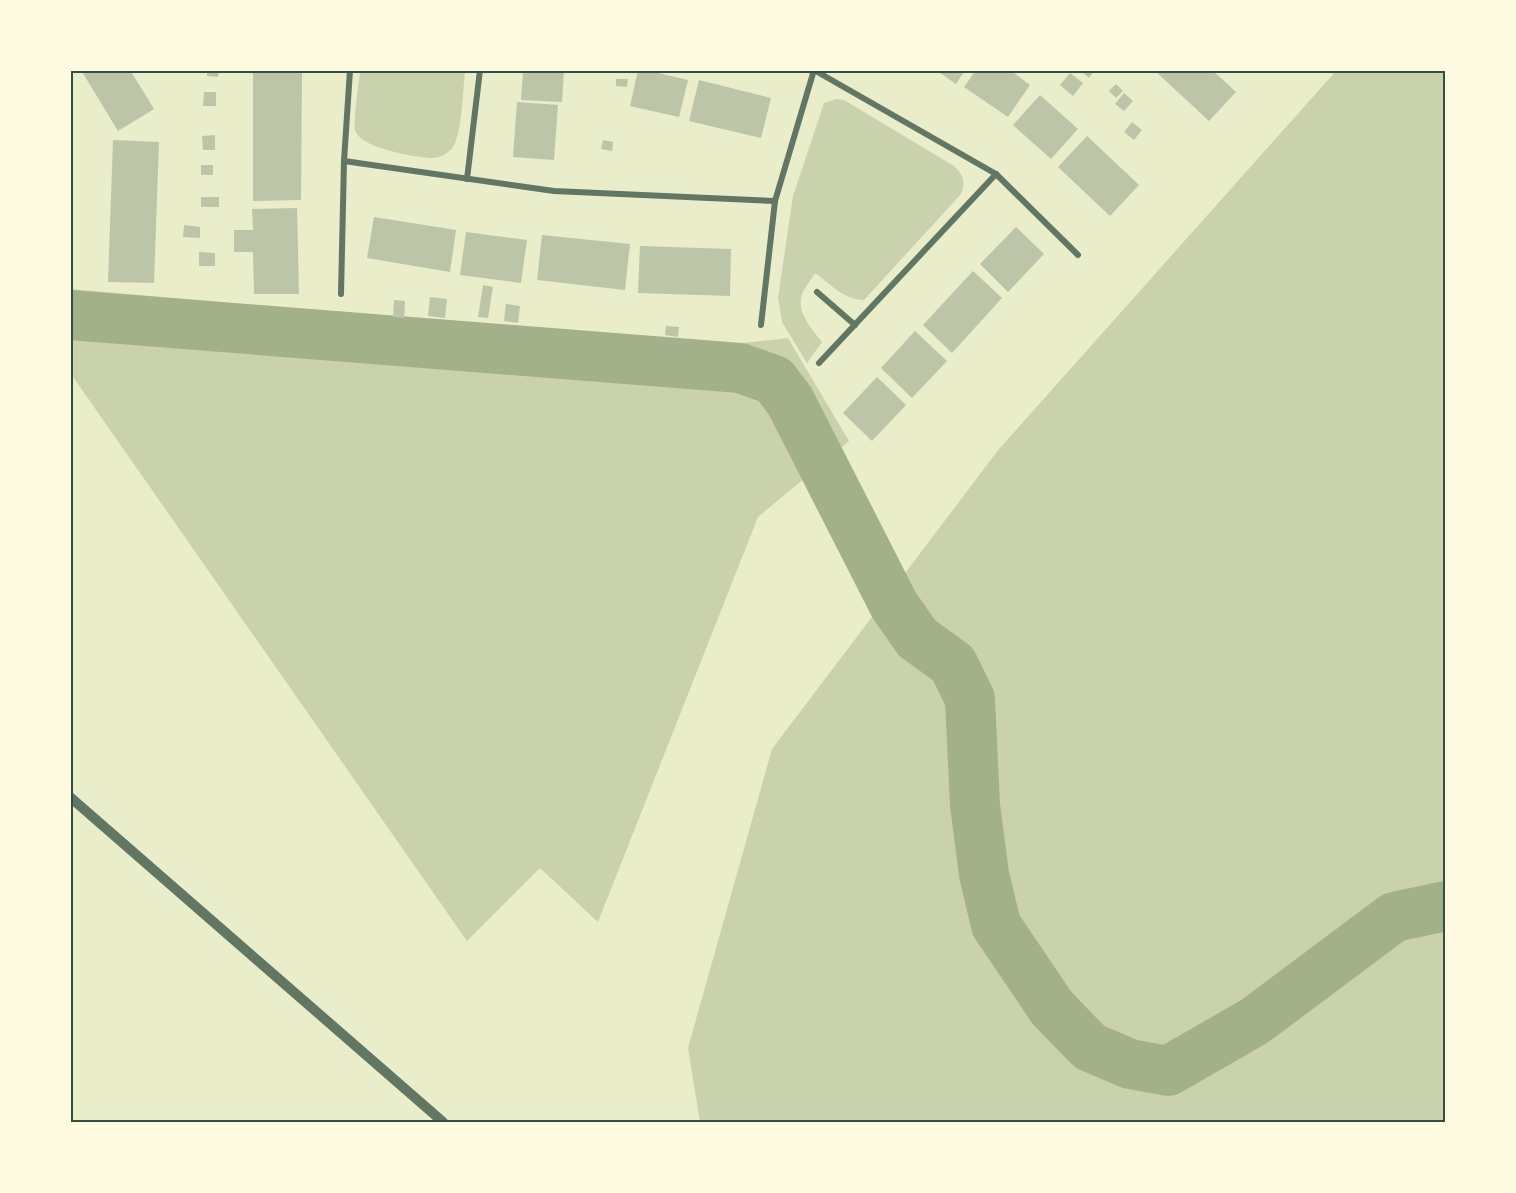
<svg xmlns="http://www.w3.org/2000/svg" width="1516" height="1193" font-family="'Fira Sans Condensed',sans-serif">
	<rect width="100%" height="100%" fill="#e9edc9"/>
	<!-- green -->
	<g fill="#cad2ad">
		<path d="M360,71H465C463,89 462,133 453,147C449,153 441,157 434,158C417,158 359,148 355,130C353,121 359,82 360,71Z"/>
		<path d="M1336,71H1445V1122H700L688,1048L772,749L999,449Z"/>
		<path d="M836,99L844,100L954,166C963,175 966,181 961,194L864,300C842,299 831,284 815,273C811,280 805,287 802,294C796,312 812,329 822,342L807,363L782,322L778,298L793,196L824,103Z"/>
		<path d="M70,289L726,345L788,338L849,441L758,517L598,922L540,868L467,941L71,374Z"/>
	</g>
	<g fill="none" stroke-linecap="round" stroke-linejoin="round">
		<!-- river -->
		<path stroke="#a3b18a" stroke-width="50" d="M70,315L740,368L774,380L790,401L894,605L917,638L953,664L970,699L975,805L984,874L996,925L1052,1008L1090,1047L1130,1064L1168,1071L1255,1021L1394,917L1446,906"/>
	</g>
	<!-- building -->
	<g fill="#bcc5a7">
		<path d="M81,70H130L154,109L118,131Z"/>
		<path d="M207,70H219L218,77L207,76Z"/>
		<path d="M253,70L302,72L301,200L253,201Z"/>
		<path d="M523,70H564L562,102L521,100Z"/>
		<path d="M638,70H646L688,80L679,117L630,106Z"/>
		<path d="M936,70H965L956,84Z"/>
		<path d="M976,70H1010L1030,85L1008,117L964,87Z"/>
		<path d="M1080,70H1095L1089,78Z"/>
		<path d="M1154,70H1212L1236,92L1209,121Z"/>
		<path d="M1070,73L1083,83L1073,96L1060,85Z"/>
		<path d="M616,79H628L627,87L616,86Z"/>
		<path d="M699,80L771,98L761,138L689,121Z"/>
		<path d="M1116,84L1123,91L1116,98L1109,91Z"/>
		<path d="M204,92H216V106H203Z"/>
		<path d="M1124,93L1133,101L1124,111L1115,104Z"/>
		<path d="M1040,95L1078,129L1051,159L1013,125Z"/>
		<path d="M517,102L558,105L554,160L513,157Z"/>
		<path d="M1132,122L1142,130L1134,140L1124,132Z"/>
		<path d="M215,135V150H203L202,136Z"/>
		<path d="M1087,136L1139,185L1110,216L1058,167Z"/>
		<path d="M113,140L159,142L154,283L108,282Z"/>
		<path d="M603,140L613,142L612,151L601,149Z"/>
		<rect x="201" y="165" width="12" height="10"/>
		<rect x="201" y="197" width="18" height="10"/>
		<path d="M297,208L299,294H254L253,252H234V230H253L252,209Z"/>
		<path d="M374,217L456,230L450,272L367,258Z"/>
		<path d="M184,225L200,227V238L183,237Z"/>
		<path d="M1016,227L1044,254L1008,292L980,264Z"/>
		<path d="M466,232L527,240L521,283L460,275Z"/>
		<path d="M542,235L630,244L625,290L537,280Z"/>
		<path d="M640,246L731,249L730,296L638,293Z"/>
		<path d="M199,252L215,253V266H199Z"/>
		<path d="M973,271L1002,298L952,353L923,325Z"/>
		<path d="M483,285L493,287L488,318L478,317Z"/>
		<path d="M430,297L447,299L445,318L428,316Z"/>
		<path d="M394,300L405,301L404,318L393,317Z"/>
		<path d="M506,304L520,306L518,323L504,321Z"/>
		<path d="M666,326L679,327L678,337L665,335Z"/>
		<path d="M915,331L947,361L912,398L881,368Z"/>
		<path d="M877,377L906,405L872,441L843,413Z"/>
	</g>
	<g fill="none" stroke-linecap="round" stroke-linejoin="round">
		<!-- minor -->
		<g stroke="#617663" stroke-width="6">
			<path d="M814,70L996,174L1078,255"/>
			<path d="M344,161L554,191L775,201"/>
			<path d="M467,179L480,70"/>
			<path d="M817,292L855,325"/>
			<path d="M341,294L344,161L350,70"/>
			<path d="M761,325L775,201L814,70"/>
			<path d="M819,363L996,174"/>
		</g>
		<!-- tertiary -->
		<path stroke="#617663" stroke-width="10" d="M70,797L443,1122"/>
	</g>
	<!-- border -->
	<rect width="1516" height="1193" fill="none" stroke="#fefae0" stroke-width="144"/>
	<rect x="72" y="72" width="1372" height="1049" fill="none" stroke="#344e41" stroke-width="2"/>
</svg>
